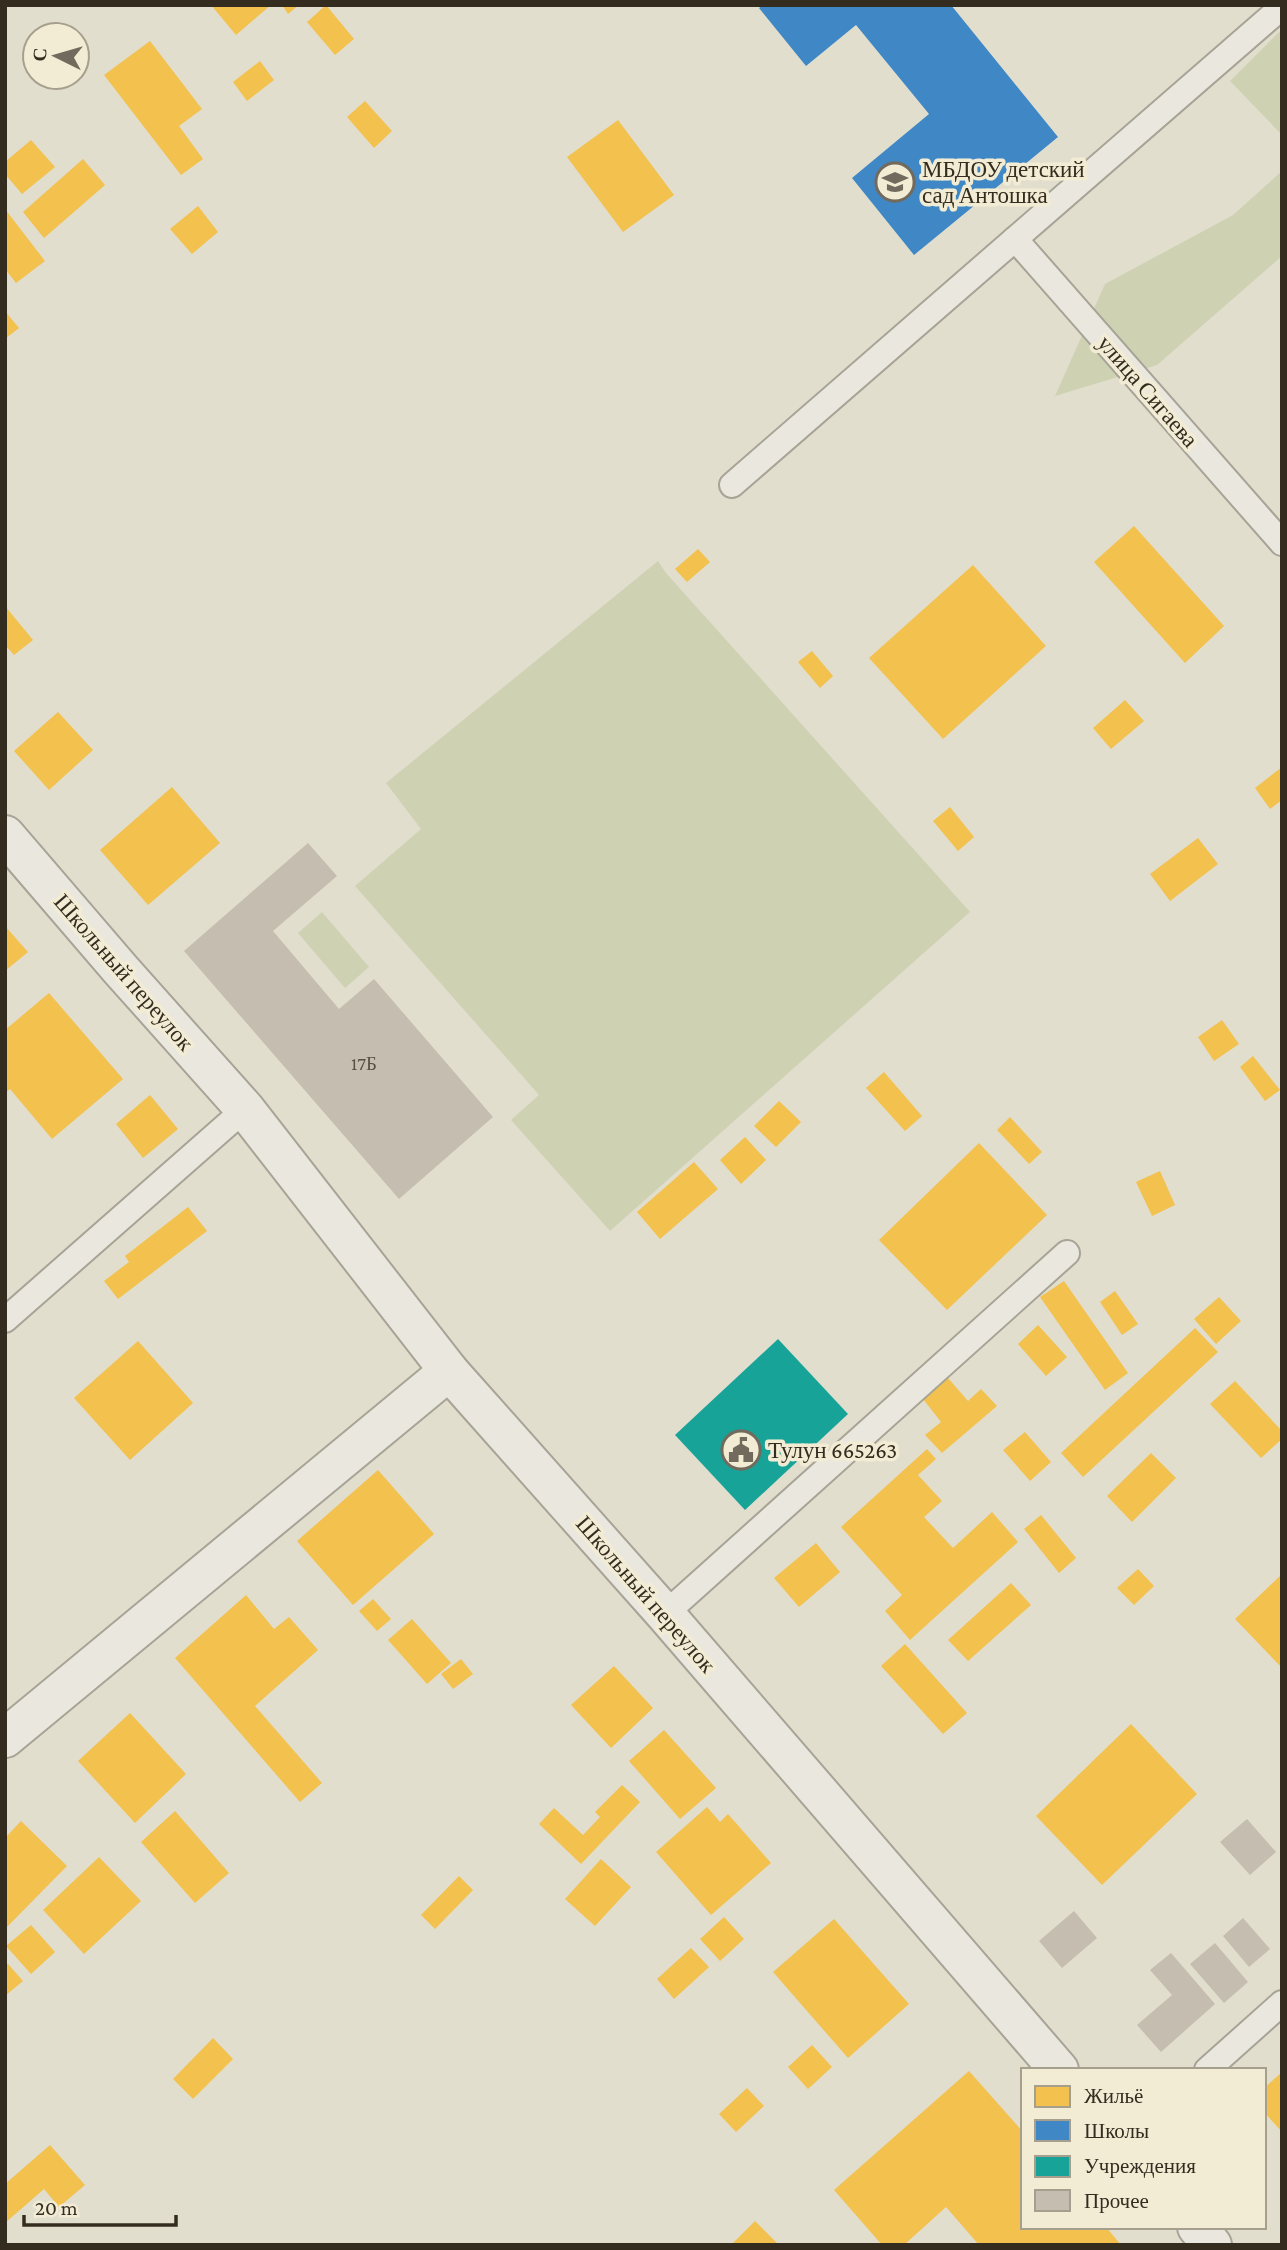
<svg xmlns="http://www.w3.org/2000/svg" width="1287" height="2250" font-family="'Crimson Pro',serif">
	<rect width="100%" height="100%" fill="#e2dece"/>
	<!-- green -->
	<g fill="#ced1b2">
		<path d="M1282,29V135L1230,81Z"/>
		<path d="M1282,171V256L1157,365L1055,396L1105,284L1233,215Z"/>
		<path d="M658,561L666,573L970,912L610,1231L511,1120L539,1095L355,886L421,829L386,783Z"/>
		<path d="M322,912L369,967L345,988L298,933Z"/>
	</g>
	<!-- homes -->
	<g fill="#f2c14e">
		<path d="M211,5H271L236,35Z"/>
		<path d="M282,5H299L288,14Z"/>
		<path d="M326,5L354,39L335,55L307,22Z"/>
		<path d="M150,41L202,109L179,126L203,159L181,175L104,75Z"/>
		<path d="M260,61L274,80L247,101L233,82Z"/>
		<path d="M365,101L392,131L374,148L347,117Z"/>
		<path d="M618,120L674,195L623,232L567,157Z"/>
		<path d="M31,140L55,167L22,194L5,174V162Z"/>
		<path d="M83,159L105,185L44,238L23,212Z"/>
		<path d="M198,206L218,232L192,254L170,229Z"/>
		<path d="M5,209L45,261L16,283L5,269Z"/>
		<path d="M5,311L19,328L5,339Z"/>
		<path d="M1134,526L1224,626L1185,663L1094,562Z"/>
		<path d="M698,549L710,562L687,582L675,569Z"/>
		<path d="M973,565L1046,646L943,739L869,658Z"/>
		<path d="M5,606L33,640L14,655L5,645Z"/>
		<path d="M812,651L833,676L820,688L798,662Z"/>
		<path d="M1125,700L1144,721L1111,749L1093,728Z"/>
		<path d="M58,712L93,750L49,790L14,751Z"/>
		<path d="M1282,767V800L1270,809L1255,788Z"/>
		<path d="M172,787L220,843L148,905L100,850Z"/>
		<path d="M950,807L974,837L958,851L933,821Z"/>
		<path d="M1198,838L1218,864L1170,901L1150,874Z"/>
		<path d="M5,926L28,952L5,971Z"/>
		<path d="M49,993L123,1079L52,1139L10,1089L5,1093V1030Z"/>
		<path d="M1222,1020L1239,1044L1214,1061L1198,1037Z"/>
		<path d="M1253,1056L1280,1090L1265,1101L1240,1067Z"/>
		<path d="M884,1072L922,1116L905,1131L866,1088Z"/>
		<path d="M150,1095L178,1129L143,1158L116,1124Z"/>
		<path d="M779,1101L801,1122L776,1147L754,1126Z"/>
		<path d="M1010,1117L1042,1152L1029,1164L997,1130Z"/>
		<path d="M745,1137L766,1160L741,1184L720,1160Z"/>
		<path d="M979,1143L1047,1215L947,1310L879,1240Z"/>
		<path d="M694,1162L718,1189L660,1239L637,1212Z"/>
		<path d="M1160,1171L1175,1205L1152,1216L1136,1182Z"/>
		<path d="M188,1207L207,1231L118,1299L104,1281L129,1262L125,1256Z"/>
		<path d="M1064,1281L1128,1373L1105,1390L1040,1297Z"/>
		<path d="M1115,1291L1138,1324L1122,1335L1100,1302Z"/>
		<path d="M1219,1297L1241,1321L1216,1344L1194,1319Z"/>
		<path d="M1038,1325L1067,1357L1046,1376L1018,1344Z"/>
		<path d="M1195,1328L1218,1352L1083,1477L1061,1453Z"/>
		<path d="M138,1341L193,1403L130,1460L74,1398Z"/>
		<path d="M948,1378L968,1401L981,1389L997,1406L942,1453L925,1435L941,1422L923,1399Z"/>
		<path d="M1235,1381L1282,1431V1439L1261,1458L1210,1404Z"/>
		<path d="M1025,1432L1051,1462L1030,1481L1003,1450Z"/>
		<path d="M927,1449L936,1459L918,1475L942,1501L924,1517L953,1548L992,1512L1018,1542L910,1640L885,1611L902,1595L841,1527Z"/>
		<path d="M1151,1453L1176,1478L1132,1522L1107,1496Z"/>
		<path d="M378,1470L434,1534L353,1605L297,1541Z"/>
		<path d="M1041,1515L1076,1558L1059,1573L1024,1529Z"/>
		<path d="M816,1543L840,1572L799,1607L774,1578Z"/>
		<path d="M1138,1569L1154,1586L1134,1605L1117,1588Z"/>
		<path d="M1282,1574V1668L1235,1619Z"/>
		<path d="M1011,1583L1031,1605L968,1661L948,1640Z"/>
		<path d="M246,1595L274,1629L289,1617L318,1650L255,1706L322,1783L300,1802L175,1658Z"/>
		<path d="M373,1599L391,1619L377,1631L359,1611Z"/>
		<path d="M412,1619L451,1663L427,1684L388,1640Z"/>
		<path d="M905,1644L967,1713L943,1734L881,1666Z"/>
		<path d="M461,1659L473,1674L453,1689L441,1674Z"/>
		<path d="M614,1666L653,1708L611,1748L571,1705Z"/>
		<path d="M130,1713L186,1774L135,1823L78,1761Z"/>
		<path d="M1131,1724L1197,1794L1102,1885L1036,1816Z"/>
		<path d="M664,1730L716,1788L680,1819L629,1761Z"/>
		<path d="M622,1785L640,1802L581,1864L539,1824L554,1808L583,1835L600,1817L595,1812Z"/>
		<path d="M707,1807L720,1822L728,1814L771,1863L711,1915L656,1852Z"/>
		<path d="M175,1811L229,1873L195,1903L141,1842Z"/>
		<path d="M21,1821L67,1866L5,1929V1838Z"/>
		<path d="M99,1857L141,1901L84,1954L43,1910Z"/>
		<path d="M601,1859L631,1887L595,1926L565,1899Z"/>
		<path d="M459,1876L473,1890L435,1929L421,1915Z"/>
		<path d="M724,1917L744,1939L720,1961L700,1939Z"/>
		<path d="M834,1919L909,2004L848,2058L773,1972Z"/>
		<path d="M31,1925L55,1952L31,1974L6,1946Z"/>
		<path d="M691,1948L709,1967L674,1999L657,1979Z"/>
		<path d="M8,1964L23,1981L5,1996V1966Z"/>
		<path d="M213,2038L233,2059L193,2099L173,2079Z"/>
		<path d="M812,2045L832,2067L808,2089L788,2067Z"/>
		<path d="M969,2071L1023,2132V2227H1106L1121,2245H979L946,2207L904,2245H882L834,2190Z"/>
		<path d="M1282,2072V2132L1264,2112V2088Z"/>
		<path d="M747,2088L764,2106L736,2132L719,2114Z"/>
		<path d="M50,2145L85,2185L59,2207L44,2189L5,2223V2184Z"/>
		<path d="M755,2221L779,2245H731Z"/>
	</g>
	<!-- schools -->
	<path fill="#3f88c5" d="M763,5H951L1058,137L914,255L852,178L929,114L856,25L806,66L759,8Z"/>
	<!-- public -->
	<path fill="#17a398" d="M778,1339L848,1414L745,1510L675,1435Z"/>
	<!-- building -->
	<g fill="#c5bdaf">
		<path d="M308,843L337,876L273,931L339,1009L374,979L493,1117L399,1199L184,951Z"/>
		<path d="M1247,1819L1276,1852L1250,1875L1220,1842Z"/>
		<path d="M1074,1911L1097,1938L1062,1968L1039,1941Z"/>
		<path d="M1243,1918L1270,1949L1249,1967L1223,1936Z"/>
		<path d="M1215,1943L1248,1982L1224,2003L1190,1964Z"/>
		<path d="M1171,1953L1215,2004L1161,2052L1137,2025L1172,1995L1150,1970Z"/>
	</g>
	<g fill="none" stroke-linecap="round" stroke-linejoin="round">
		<!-- lane casing -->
		<g stroke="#a7a396" stroke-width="28">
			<g id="lane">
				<path d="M1015,239L1282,543"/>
				<path d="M732,485L1282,7"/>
				<path d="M5,1320L245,1109"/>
				<path d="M665,1614L1067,1253"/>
				<path d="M1207,2070L1282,2003"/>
			</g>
		</g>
		<!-- street casing -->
		<g stroke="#a7a396" stroke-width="42">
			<g id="street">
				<path d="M5,835L121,970L245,1109L449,1371L665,1614L1059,2070"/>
				<path d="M5,1738L449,1371"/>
				<path d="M1197,2227L1212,2245"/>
			</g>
		</g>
		<!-- lane -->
		<use href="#lane" stroke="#eae8de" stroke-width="24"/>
		<!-- street -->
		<use href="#street" stroke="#eae8de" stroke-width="38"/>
	</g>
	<!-- icons -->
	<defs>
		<g id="school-ring" transform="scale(2.0125)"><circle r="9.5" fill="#f2ecd5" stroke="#726a5d" stroke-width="1.5"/><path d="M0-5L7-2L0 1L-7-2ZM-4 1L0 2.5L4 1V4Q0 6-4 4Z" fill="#726a5d"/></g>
		<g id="civic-ring" transform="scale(2.0125)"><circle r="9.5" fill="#f2ecd5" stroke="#726a5d" stroke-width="1.5"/><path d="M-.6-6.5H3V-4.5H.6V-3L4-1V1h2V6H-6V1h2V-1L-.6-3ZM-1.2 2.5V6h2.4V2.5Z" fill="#726a5d"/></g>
	</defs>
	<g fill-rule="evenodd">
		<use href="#school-ring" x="895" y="182"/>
		<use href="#civic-ring" x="741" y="1450"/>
	</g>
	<g text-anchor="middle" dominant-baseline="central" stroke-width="7" stroke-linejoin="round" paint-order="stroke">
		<!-- number labels -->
		<g font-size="19" fill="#595044">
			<text x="364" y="1063">17Б</text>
		</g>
		<!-- poi labels -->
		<g font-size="23" fill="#352c20" stroke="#f2ecd5" text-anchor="start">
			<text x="922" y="169">МБДОУ детский<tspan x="922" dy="26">сад Антошка</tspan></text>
			<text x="768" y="1450">Тулун 665263</text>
		</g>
		<!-- street labels -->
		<g font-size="23" fill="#352c20" stroke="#f2ecd5">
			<text transform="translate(1148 391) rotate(49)">улица Сигаева</text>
			<text transform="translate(124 972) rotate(49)">Школьный переулок</text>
			<text transform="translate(646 1594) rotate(49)">Школьный переулок</text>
		</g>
	</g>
	<!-- border -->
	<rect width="1287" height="2250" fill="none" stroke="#352c20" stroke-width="14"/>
	<!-- legend -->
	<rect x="1021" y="2068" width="245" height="161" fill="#f2ecd5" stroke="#a69f8d" stroke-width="2"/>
	<rect x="1035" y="2086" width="35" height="21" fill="#f2c14e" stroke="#a69f8d" stroke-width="2"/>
	<text x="1084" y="2103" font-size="21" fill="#352c20">Жильё</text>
	<rect x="1035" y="2120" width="35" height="21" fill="#3f88c5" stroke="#a69f8d" stroke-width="2"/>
	<text x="1084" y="2138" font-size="21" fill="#352c20">Школы</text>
	<rect x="1035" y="2156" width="35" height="21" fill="#17a398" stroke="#a69f8d" stroke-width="2"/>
	<text x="1084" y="2173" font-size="21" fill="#352c20">Учреждения</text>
	<rect x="1035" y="2190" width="35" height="21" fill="#c5bdaf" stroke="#a69f8d" stroke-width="2"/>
	<text x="1084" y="2208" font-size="21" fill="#352c20">Прочее</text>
	<!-- north arrow -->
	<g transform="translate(56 56) rotate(275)"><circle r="33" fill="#f2ecd5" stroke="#a69f8d" stroke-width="2"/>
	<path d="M0-5L12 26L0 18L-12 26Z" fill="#726a5d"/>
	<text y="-10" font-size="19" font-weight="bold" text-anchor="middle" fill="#352c20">С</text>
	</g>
	<!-- scale -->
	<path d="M24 2215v10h152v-10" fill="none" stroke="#352c20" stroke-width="3.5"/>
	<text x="35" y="2215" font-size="21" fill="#352c20" stroke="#f2ecd5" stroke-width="5" paint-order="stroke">20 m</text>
</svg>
